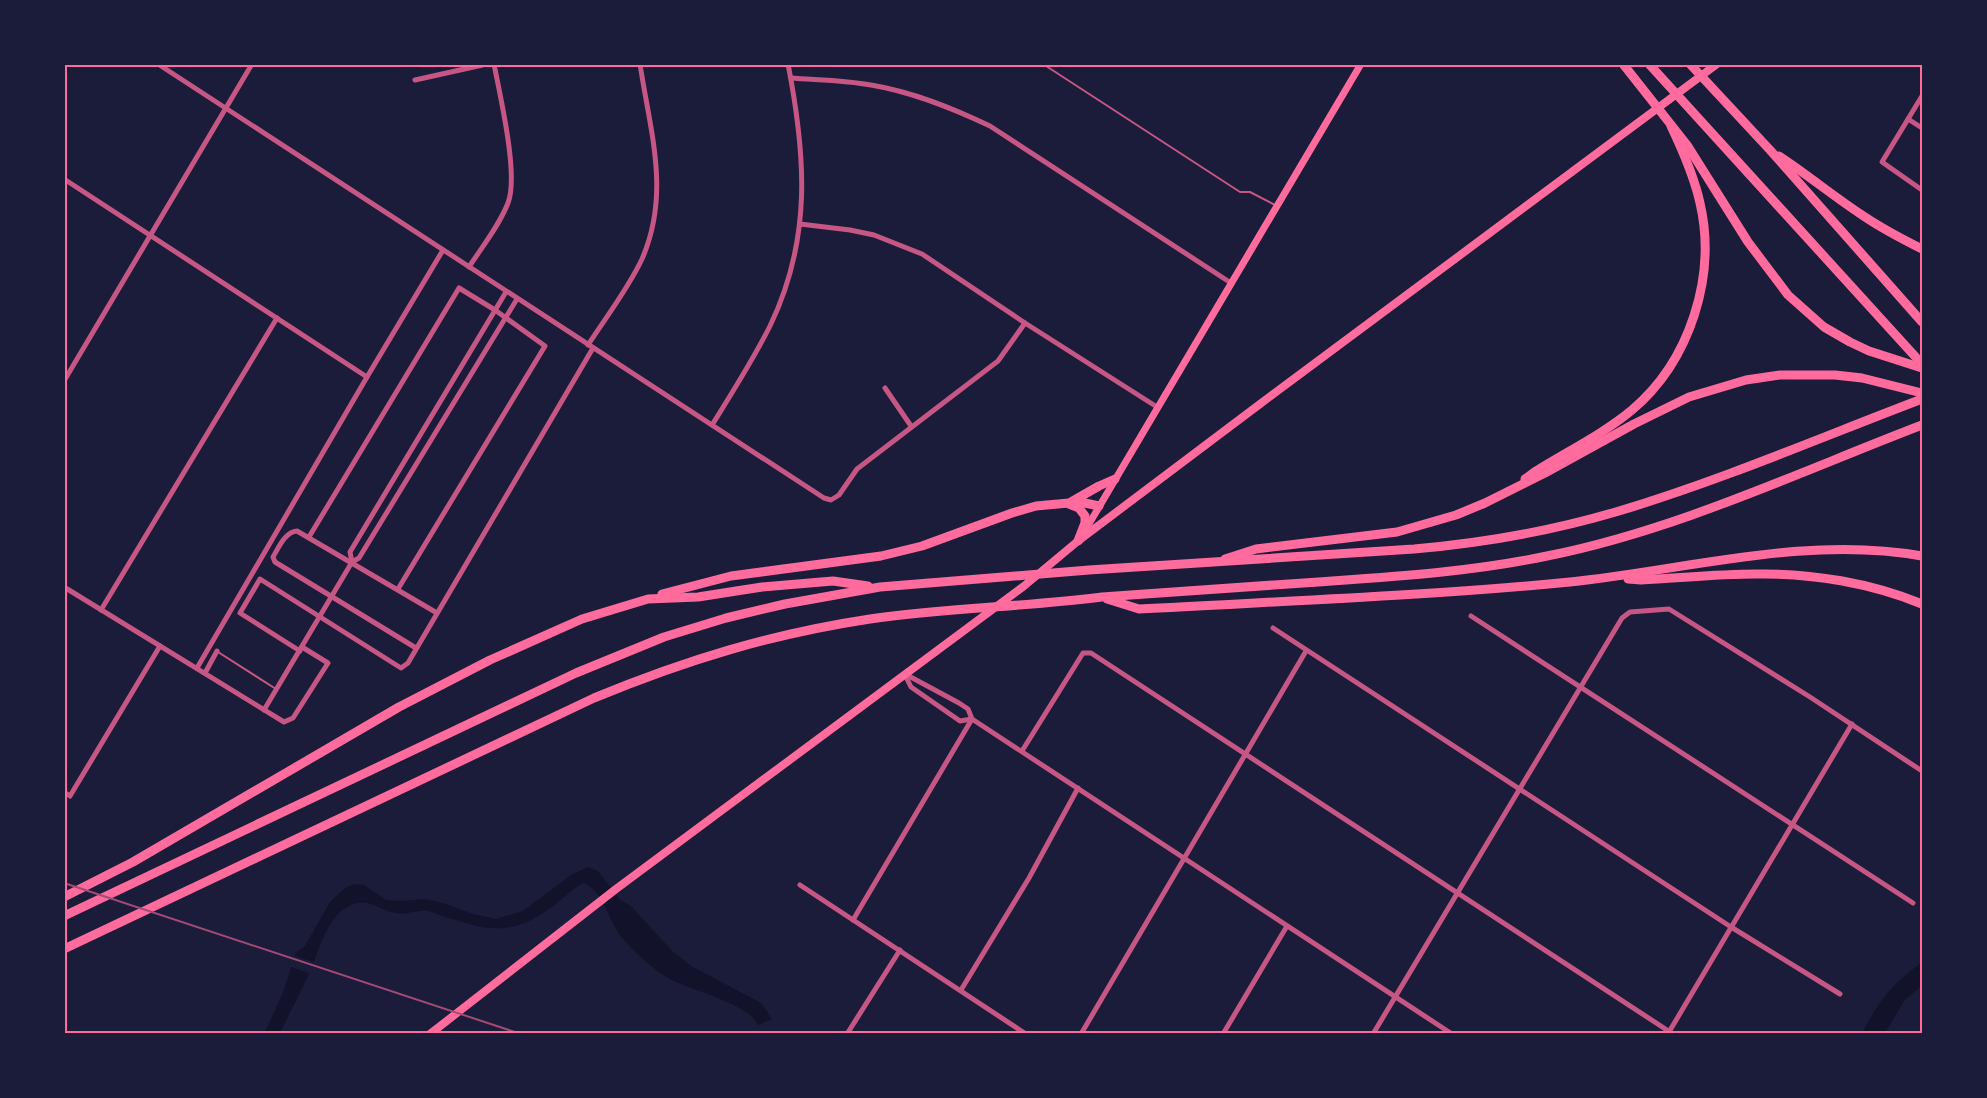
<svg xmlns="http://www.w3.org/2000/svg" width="1987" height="1098" font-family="'Libre Baskerville',serif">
	<rect width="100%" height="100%" fill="#1b1b3a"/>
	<!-- water -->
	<g fill="#12122b">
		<path d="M588,867L598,871L619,899L631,906L672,951L691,966L761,1003L772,1019L758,1025C748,1003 692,991 670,979C653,969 636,954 624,940C608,923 606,895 585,883C577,885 570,893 563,898C545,913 527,926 503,928C483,930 464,922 445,917C439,915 433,912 428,911C417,910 406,915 396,913C383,912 370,899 357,903C326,911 320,951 308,976C299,995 289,1014 280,1033L264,1034L282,995L296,953L305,946L330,902L346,887L355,884L364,885L386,900L401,901L425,899L443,903L473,914L496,919L523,911L571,875Z"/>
		<path d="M1922,962V985L1904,1001L1885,1033H1862C1881,998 1890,986 1922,962Z"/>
	</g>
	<!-- pier -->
	<path fill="#1b1b3a" d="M292,955L317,963L312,974L288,966Z"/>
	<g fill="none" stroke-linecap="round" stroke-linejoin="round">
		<!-- service -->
		<g stroke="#c65784" stroke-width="2">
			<path d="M1043,64L1240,192H1250L1275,205"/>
			<path d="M218,652L276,689"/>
		</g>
		<!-- minor -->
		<g stroke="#c65784" stroke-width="5">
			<path d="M158,64L824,498L831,500L839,495L857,469L998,361L1025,323"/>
			<path d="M791,78C817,80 845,80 871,85C913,92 952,108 990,126L1231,283"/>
			<path d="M415,80L487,64"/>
			<path d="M1922,96L1882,162L1922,190"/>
			<path d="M1908,119L1922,128"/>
			<path d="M64,179L367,377"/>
			<path d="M800,224L850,230L874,235L922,254L1025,323L1157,407"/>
			<path d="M469,267C482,247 499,226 508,203C519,175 500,96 494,64"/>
			<path d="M588,345C606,317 628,289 642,259C671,193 650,131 640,64"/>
			<path d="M64,381L252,64"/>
			<path d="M885,388L911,426"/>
			<path d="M712,425C732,393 753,360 770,326C812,239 806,156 788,64"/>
			<path d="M309,537L459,288L495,310L545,346L398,589"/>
			<path d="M352,562L350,552L506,292"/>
			<path d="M64,587L284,722L293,718L328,663L302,647"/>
			<path d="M101,610L277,318"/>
			<path d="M1471,616L1913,903"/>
			<path d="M1273,628L1731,927L1840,994"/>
			<path d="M416,648L275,562L273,557C279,547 285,532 297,531L437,613"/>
			<path d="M300,651L240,613L260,579L401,668L408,663L593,348"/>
			<path d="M197,668L367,377L443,250"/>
			<path d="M205,673L217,651"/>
			<path d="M905,674L959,703L968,709L972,719L1452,1034"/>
			<path d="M905,675L911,687L960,721L972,719"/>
			<path d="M264,710L352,562L359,558L517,299"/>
			<path d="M1022,751L1083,653H1091L1673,1034"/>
			<path d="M64,792L70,796L160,646"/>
			<path d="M800,885L1026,1034"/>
			<path d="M853,920L972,719"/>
			<path d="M961,990L1029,878L1078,788"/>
			<path d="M1669,1032L1852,724"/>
			<path d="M847,1034L900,950"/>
			<path d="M1081,1034L1306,651"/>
			<path d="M1223,1034L1287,926"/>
			<path d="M1373,1034L1622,618L1630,612L1669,609L1810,697L1922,771"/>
		</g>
		<!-- secondary -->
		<path stroke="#ff6b9d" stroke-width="7" d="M1086,529L1361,64"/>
		<!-- primary -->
		<path stroke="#ff6b9d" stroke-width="8" d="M430,1034L616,889L1024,586L1078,541L1260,404L1717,64"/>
		<!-- motorway -->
		<g stroke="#ff6b9d" stroke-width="9">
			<path d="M1623,64L1687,145L1748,242L1788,295L1824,327L1850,342L1869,351L1922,368"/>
			<path d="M1649,64L1922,364"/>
			<path d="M1690,64L1770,150L1922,322"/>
			<path d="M1779,156C1808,175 1833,196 1862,215C1881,228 1902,239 1922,249"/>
			<path d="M1525,479L1536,471C1568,451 1603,434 1632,410C1690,361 1717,276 1700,203C1694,176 1683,151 1671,126"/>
			<path d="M1071,502L1099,486L1115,479"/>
			<path d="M1069,504L1079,508L1085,516V523L1078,541"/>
			<path d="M1225,559L1256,549L1397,532L1456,515L1485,503L1545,473L1634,424L1689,397L1746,380L1780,375H1835L1862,378L1922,393"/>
			<path d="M1628,579L1641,580C1680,578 1718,574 1756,574C1812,573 1871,583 1922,604"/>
			<path d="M662,594L731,576L881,556L922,546L1012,513L1036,506L1080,502L1099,506"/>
			<path d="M1107,599L1139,609C1283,601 1427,596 1570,582C1687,570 1805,535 1922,556"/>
			<path d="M64,897L133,862L399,707L490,660L582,619L648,599L698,597L762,587L833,581L868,586"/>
			<path d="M64,916L576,673L664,637L726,618L785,604L880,587L1089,570L1414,549C1483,543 1552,531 1619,511C1722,480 1822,437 1922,399"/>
			<path d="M64,949L594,698C686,660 771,634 870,619C946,608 1024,607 1102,597C1178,592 1255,586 1332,581C1404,576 1476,571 1547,556C1677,530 1799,472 1922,425"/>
		</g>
		<!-- rail -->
		<path stroke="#a44b75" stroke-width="2" d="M64,883L521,1034"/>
	</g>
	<!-- border -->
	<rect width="1987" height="1098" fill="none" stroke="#1b1b3a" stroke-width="132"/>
	<rect x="66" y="66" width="1855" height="966" fill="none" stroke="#ff6b9d" stroke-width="2"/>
</svg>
